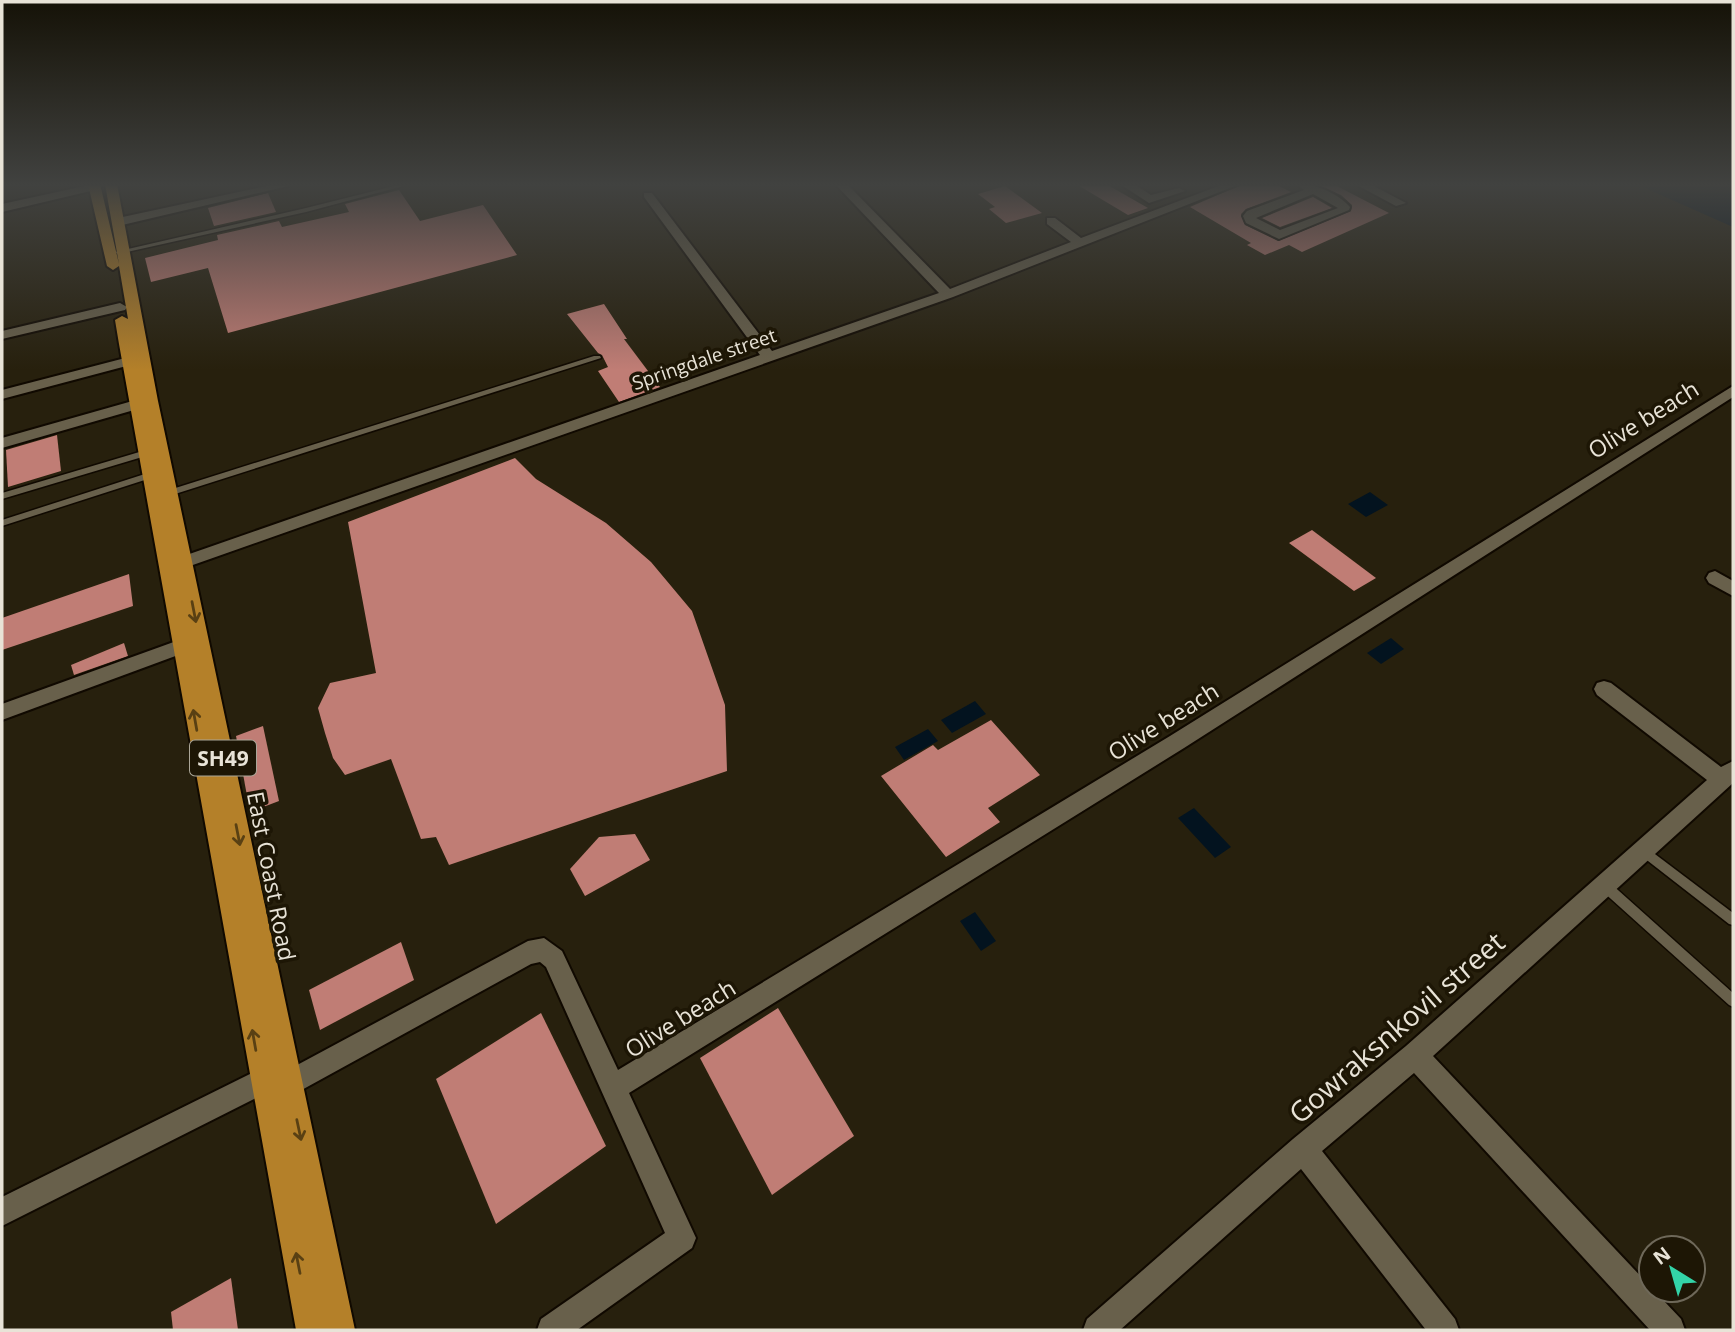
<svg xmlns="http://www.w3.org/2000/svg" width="1735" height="1332" font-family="'Open Sans',sans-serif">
	<rect width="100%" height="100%" fill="#27200d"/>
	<!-- water -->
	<g fill="#03131f">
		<path d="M1636,184H1733V227Z"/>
		<path d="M1370,492L1388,505L1366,517L1348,504Z"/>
		<path d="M1391,638L1404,649L1381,664L1367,653Z"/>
		<path d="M975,701L986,714L952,733L941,720Z"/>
		<path d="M928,729L938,741L904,760L895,747Z"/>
		<path d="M1194,808L1231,847L1215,858L1178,818Z"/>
		<path d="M975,912L996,941L981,951L960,921Z"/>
	</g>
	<!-- building -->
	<g fill="#c07d75">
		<path d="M1076,184H1106L1148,208L1128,215Z"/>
		<path d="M1243,184H1275L1291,192L1246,209L1241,214L1245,225L1278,241L1351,211L1352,205L1341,195L1315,184H1333L1389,213L1302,252L1289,245L1265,255L1247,245L1251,243L1190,207Z"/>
		<path d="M1005,186L1042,213L1006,223L989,209L995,207L978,194Z"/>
		<path d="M399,190L420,221L483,205L517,255L228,333L208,268L151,282L145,258L218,240L217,235L279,221L282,227L349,212L345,204Z"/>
		<path d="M268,193L276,212L214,226L208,208Z"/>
		<path d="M1313,197L1332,208L1280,227L1262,218Z"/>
		<path d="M604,304L627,339H624L660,387L619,402L598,371L608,367L602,355L598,353L567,314Z"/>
		<path d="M57,435L61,471L8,487L6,450Z"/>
		<path d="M515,458L536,479L606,523L651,562L692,611L725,705L727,771L449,865L436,837L421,839L391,759L345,775L333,758L325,733L318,708L330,683L376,673L348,522Z"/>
		<path d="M1312,530L1376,578L1354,591L1289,543Z"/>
		<path d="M129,574L133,606L2,650V618Z"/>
		<path d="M124,643L128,656L74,675L71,665Z"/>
		<path d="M991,720L1040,775L988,808L1000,822L946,857L881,776L933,745L938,750Z"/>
		<path d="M263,726L279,801L250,812L236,736Z"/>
		<path d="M635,834L650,860L585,896L570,869L599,837Z"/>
		<path d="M401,942L414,980L320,1030L309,990Z"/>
		<path d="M778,1008L854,1136L772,1195L700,1058Z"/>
		<path d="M541,1013L606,1146L496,1224L436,1079Z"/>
		<path d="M231,1278L238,1330H173L171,1312Z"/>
	</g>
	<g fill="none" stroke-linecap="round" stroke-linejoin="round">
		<!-- service casing -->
		<g stroke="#100900" stroke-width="3">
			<g id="service">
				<path d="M402,184H411L306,212L118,254L115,252L306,208Z"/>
				<path d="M594,356H600L601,358L172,495H166L165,493L166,491Z"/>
				<path d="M146,450L149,451V455L2,499V493Z"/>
				<path d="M151,472L154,473V477L2,526V520Z"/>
				<path d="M1643,845L1733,913V925L1729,924L1639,854L1637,850L1639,846Z"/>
				<path d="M1605,881L1609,882L1733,993V1007L1729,1005L1601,890L1599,886L1601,882Z"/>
			</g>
		</g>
		<!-- minor casing -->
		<g stroke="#100900" stroke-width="4">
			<g id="minor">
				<path d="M94,184L99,185V189L2,212V204Z"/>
				<path d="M276,184H297L118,226L112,222L118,218Z"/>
				<path d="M835,184H847L950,289L1071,242L1047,224V218H1055L1081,238L1224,184H1240L953,297L190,566H178L175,562L178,558L760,355L644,197V193H652L772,351L939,293Z"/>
				<path d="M1120,184H1134L1151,195L1179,188L1185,191L1149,203Z"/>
				<path d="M1296,184C1314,183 1338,193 1350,207L1349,210L1279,239L1246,223L1243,216L1247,211L1304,190ZM1313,194L1338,208L1280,230L1256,218Z"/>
				<path d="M1355,184H1370L1406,203L1396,206Z"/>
				<path d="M120,303L127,307L125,310L2,339V331Z"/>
				<path d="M129,357L136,361L134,364L2,399V390Z"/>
				<path d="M1733,386V397L1184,748L629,1093L696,1238L692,1248L577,1330H537L541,1319L665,1233L546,967L540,962L531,964L298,1092L289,1096L280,1092L278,1087L2,1226V1197L266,1066L275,1062L284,1066L286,1071L528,941L544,938L562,951L618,1070L1170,736Z"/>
				<path d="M136,400L141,402L144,405L141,408L2,448V438Z"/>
				<path d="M1715,571L1733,581V596L1709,583L1706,578L1709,573Z"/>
				<path d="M182,639L189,641L191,646L189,651L2,720V704Z"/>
				<path d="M1604,681L1611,683L1721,767L1733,761V783L1433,1056L1681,1319L1685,1330H1650L1414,1073L1322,1151L1455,1319L1459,1330H1426L1301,1169L1120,1330H1083L1087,1319L1293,1139L1406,1046L1707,780L1597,695L1594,689L1597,683Z"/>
			</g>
		</g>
		<!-- primary casing -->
		<g stroke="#100900" stroke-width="4">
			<path id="primary" d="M88,184H100L119,264L105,184H117L158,401L355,1330H296L119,344L115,320L122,316L128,319L119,266L113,270L107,266Z"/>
		</g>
		<!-- service -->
		<use href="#service" fill="#68604b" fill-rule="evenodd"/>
		<!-- minor -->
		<use href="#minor" fill="#68604b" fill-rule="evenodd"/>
		<!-- primary -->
		<use href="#primary" fill="#b48029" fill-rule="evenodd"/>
	</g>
	<!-- one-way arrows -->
	<defs><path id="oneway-shaft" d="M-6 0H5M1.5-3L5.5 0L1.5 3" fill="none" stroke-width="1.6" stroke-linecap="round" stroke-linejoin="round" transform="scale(1.75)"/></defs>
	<g stroke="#594013">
		<use href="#oneway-shaft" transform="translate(194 612) rotate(79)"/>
		<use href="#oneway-shaft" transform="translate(195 720) rotate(-100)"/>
		<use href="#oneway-shaft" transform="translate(238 835) rotate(79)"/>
		<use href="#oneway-shaft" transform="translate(254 1040) rotate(-100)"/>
		<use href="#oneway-shaft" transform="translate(299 1130) rotate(78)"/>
		<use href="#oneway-shaft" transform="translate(298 1263) rotate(-101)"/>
	</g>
	<!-- sky -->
	<linearGradient id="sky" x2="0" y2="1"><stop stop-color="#151207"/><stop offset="0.5" stop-color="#414240"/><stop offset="1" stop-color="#414240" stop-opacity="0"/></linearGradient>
	<rect width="1735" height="370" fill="url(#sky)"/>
	<g text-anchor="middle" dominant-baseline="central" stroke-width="7" stroke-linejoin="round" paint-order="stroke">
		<!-- far-street labels -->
		<g font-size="19" fill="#e8e3d7" stroke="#1d1605">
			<text transform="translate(704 359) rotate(-19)">Springdale street</text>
		</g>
		<!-- shield labels -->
		<rect fill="#1d1605" stroke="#aba698" stroke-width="2" x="190" y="740.5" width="66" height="35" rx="5"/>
		<g font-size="21" font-weight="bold" fill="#e8e3d7">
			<text x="223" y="758">SH49</text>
		</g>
		<!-- street labels -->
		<g font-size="23" fill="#e8e3d7" stroke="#1d1605">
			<text transform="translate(1643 419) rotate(-32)">Olive beach</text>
			<text transform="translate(1163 721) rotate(-32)">Olive beach</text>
			<text transform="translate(272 876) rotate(79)">East Coast Road</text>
			<text transform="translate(680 1018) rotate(-32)">Olive beach</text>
		</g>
		<!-- near-street labels -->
		<g font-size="28" fill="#e8e3d7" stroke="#1d1605">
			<text transform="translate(1396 1027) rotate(-41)">Gowraksnkovil street</text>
		</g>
	</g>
	<!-- border -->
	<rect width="1735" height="1332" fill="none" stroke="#e8e3d7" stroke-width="7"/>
	<!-- north arrow -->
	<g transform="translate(1672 1269) rotate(323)"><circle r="33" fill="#1d1605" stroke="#6e6859" stroke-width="2"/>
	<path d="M0-5L12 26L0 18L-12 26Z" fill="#33d4a8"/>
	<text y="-10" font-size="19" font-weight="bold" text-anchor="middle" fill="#e8e3d7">N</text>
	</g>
</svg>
